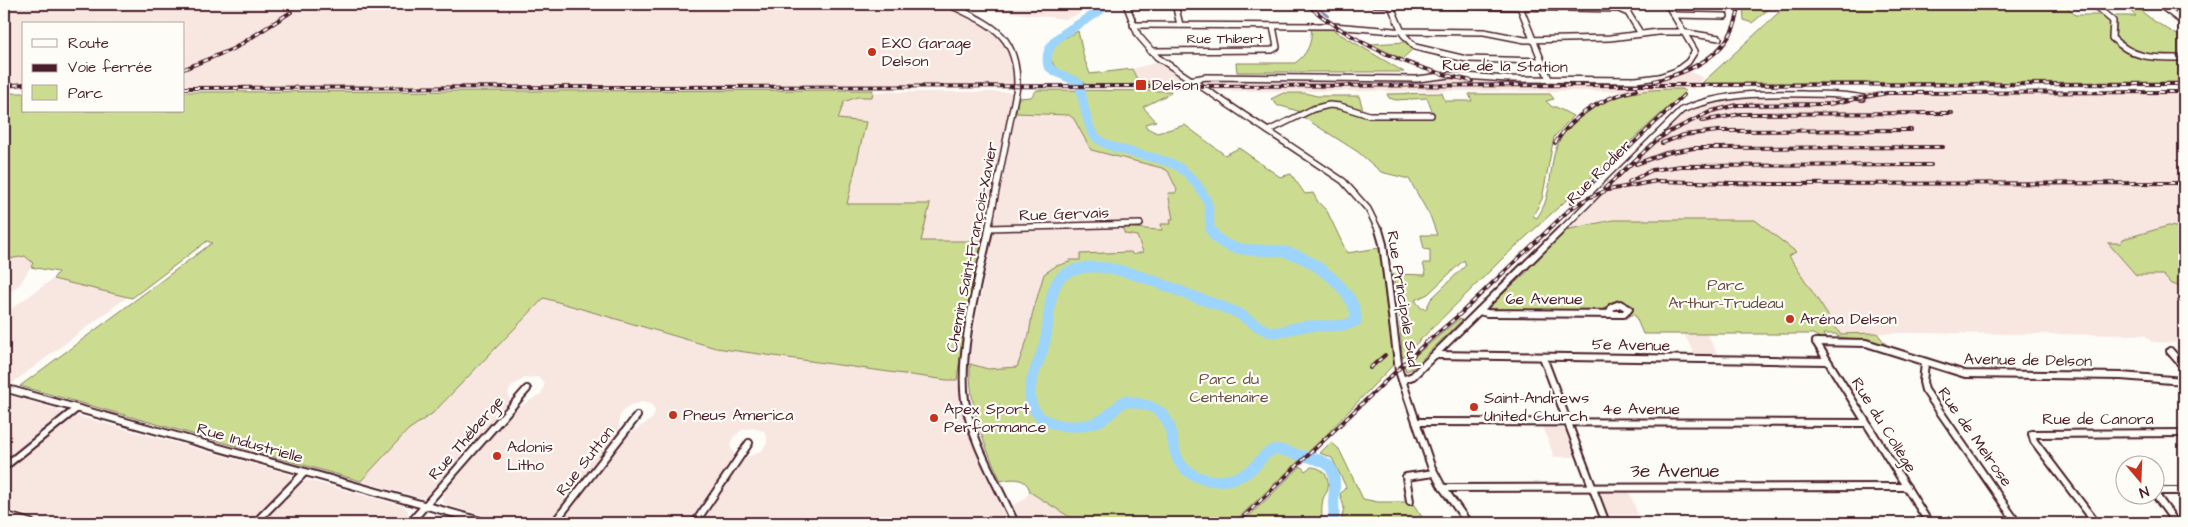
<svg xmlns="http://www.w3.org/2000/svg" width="2188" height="527" font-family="'Architects Daughter',sans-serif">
	<rect width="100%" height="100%" fill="#fdfcf7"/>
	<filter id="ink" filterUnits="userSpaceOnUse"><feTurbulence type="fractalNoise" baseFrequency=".02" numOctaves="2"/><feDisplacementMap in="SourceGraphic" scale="10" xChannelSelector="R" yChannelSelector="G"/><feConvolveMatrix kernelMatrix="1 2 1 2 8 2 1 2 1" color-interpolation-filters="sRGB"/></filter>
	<g filter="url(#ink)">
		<!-- built -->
		<g fill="#f8e6e0">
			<path d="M4,4H945L985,24L1002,38L1013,56L1014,85L184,87V24H24V88H4Z"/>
			<path d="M961,4H1084L1078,15L1064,19L968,7Z"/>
			<path d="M1159,62L1184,78L1155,82L1138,81L1132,69Z"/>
			<path d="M1685,70L1704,78L1693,89L1647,90L1626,94L1622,91H1216L1198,79L1452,80L1455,76L1637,82L1668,77Z"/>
			<path d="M2184,91V228L2168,226L2121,243H2109L2136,275H2163L2171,284L2184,287V323L2178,329L2176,343L2152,342L2145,335L1908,333L1840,334L1789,256L1796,253L1755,220H1613L1565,230L1683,113L1690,109L1724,98L1829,97L1853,99L1867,92Z"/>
			<path d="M873,92H1013L983,241H920L929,204H847L866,122L838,119L844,102L857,97H872Z"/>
			<path d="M1016,113L1069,115L1074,119L1091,150L1162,168L1168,171L1177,190L1175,193H1168L1173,219L1171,224L1162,230L1147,231L1137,236L1143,252L1133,255L1080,254V260H1070V262L1044,274L1032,315L1029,335L1017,367L988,369L970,364V352L993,231L1142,225V222L1066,225L998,226L994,224Z"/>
			<path d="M19,256H25L33,263L20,284L4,297V260Z"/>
			<path d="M53,279L127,297L11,384L4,382V314Z"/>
			<path d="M544,298L716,348L947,380H957L969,435L1009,523H702L741,463L747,457L760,452L767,444V437L764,431L752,428L742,430L733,437L730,445L734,454L733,457L690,523H561L628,435L653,418L655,411L654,408L651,404L642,402L630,405L622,412L619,418V432L548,523H511L444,504L442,498L445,490L514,410L541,394L545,383L538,377L525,378L513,385L508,392L510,401L508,405L427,496L421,498L361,481L408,430L433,413Z"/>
			<path d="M1684,334H1707L1719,357H1696Z"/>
			<path d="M4,394L59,410L62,413L60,417L4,462Z"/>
			<path d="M77,416L289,474L292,479L249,523H52L4,508V472L68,420Z"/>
			<path d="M1543,426L1564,428L1575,457H1554Z"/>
			<path d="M307,480L403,506L408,510V516L403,523H261L299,485Z"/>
			<path d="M1599,491L1629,492L1638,515H1608Z"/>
			<path d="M1030,492L1079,523H1022L1013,505L1022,501Z"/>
		</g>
		<!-- green -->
		<g fill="#cbdc90" stroke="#8a7e5e" fill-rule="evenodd">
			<path d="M1743,4H1775L1752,23L1744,20Z"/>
			<path d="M1788,4H2065L2075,15H2103L2111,22L2109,38C2133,63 2152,59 2184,59V82L1702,83Z"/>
			<path d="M2122,4H2132L2154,21L2184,39V56H2143L2134,54L2115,37L2117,23L2111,16H2136Z"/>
			<path d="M1311,27H1333V30L1404,72H1237L1236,63H1295C1307,55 1313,42 1311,27Z"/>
			<path d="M1078,31L1084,58L1090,74L1132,69L1138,81L1155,82V85H1086C1076,72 1055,76 1050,57L1053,44Z"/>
			<path d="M1406,42L1414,48L1402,59L1371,44Z"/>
			<path d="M1682,89L1686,91L1505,256L1402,358L1400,321L1393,274L1426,275L1423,263H1430V250L1424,249L1421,235H1437L1431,218L1409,179L1381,172L1358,152L1303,117L1329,106L1371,117L1434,116L1427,98L1396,100L1389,98L1387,94L1442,93L1445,101H1472L1469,94H1550L1554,99L1546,101L1552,107H1556L1573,116L1554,137L1542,199L1533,216L1537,218C1550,200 1549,181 1553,160C1556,141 1566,128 1581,117C1614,92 1642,89 1682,89ZM1464,260L1466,265L1431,299L1426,309L1421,308L1415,300L1428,294Z"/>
			<path d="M873,90L872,97H857L844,102L838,119L866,122L847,204H930L921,241H983L964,329L957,380H947L716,348L544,298L433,413L408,430L361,481L20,386L212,243L207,241L132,298L53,279L58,272L31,267L33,263L25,256L4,260V93H24V111H184V92Z"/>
			<path d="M1037,90L1171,91V93L1143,107L1156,121L1145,124L1147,128L1157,133L1185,125L1225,155L1239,148L1280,177L1291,174L1305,194L1313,193L1318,202L1327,211L1347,253L1379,248L1394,364L1324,437L1233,523H1079L1030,492C1027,477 1013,478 1001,481C983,443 969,407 970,364L988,369L1017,367L1029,335L1032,315L1044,274L1056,266L1070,262V260H1080V254L1131,252L1133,255L1143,252L1137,236L1125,234L1122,228C1136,227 1148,230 1162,230L1161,224H1171L1170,219H1173L1168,193H1175L1177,190L1168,171L1162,168L1091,150L1074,119L1069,115L1016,113L1018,98L1031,97Z"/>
			<path d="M1283,93H1305L1317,96H1359L1364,113C1337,103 1328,100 1301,112L1281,106H1278L1271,99Z"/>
			<path d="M1613,220H1755L1796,252L1789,256L1840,334L1877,333L1887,346L1865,340L1838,337L1836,334H1823L1825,338L1822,339L1813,334H1643L1635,315H1628L1632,312L1630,307C1617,296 1613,307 1600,310L1489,311L1486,309L1527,272L1529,269L1526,268L1565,230Z"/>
			<path d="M2168,226L2184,228V287L2171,284L2163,275H2136L2108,243H2121L2123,239Z"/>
			<path d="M1459,319L1462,320L1412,369L1406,371L1404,365Z"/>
			<path d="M1331,442L1339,449L1363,499L1378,502H1412L1426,523H1341L1344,507L1340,494L1346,487L1332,458L1320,453Z"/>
			<path d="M1301,466L1305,471L1311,467C1323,467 1330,477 1328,488C1328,492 1324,495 1323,499C1321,507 1322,515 1322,523H1242Z"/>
		</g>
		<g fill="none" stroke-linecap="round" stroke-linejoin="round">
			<!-- stream -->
			<path stroke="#7c8ca8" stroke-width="2" d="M1314,4L1328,16"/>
			<!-- river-far1 -->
			<path stroke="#9dd4fc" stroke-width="9" d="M1107,4C1089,25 1040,33 1048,66L1054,71L1079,83C1083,97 1085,119 1092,132C1103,153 1157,154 1177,166C1189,173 1201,188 1207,201C1211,211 1208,221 1211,231"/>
			<!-- river -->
			<path stroke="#9dd4fc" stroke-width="11" d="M1211,230C1224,257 1262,247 1285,252C1312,257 1358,292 1356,321C1338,330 1319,323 1300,327C1291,328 1280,334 1271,332C1259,329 1248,319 1238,313C1224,307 1209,302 1195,297C1165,286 1103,256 1072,271C1066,273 1060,277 1057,282C1047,301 1050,325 1044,345C1040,362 1029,378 1030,396C1032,427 1074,431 1097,422C1108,418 1115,408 1124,401C1136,403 1150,404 1160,412C1181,430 1163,461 1196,476C1217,485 1240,481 1256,465C1261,460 1265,452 1273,450C1282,448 1290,453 1299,455C1329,461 1337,464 1334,496C1333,505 1335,514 1333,523"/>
			<!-- minor-far1 casing -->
			<g stroke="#4a1f2b" stroke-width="8">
				<g id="minor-far1">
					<path d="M948,4C991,25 1018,33 1017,87L988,231"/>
					<path d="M1126,4L1138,35L1157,57L1343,181L1368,209L1379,231"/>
					<path d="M1175,4L1180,25"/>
					<path d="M1342,4H1350"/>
					<path d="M1374,4L1619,9L1628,13L1641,34"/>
					<path d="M1390,4L1403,34L1415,47L1466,59L1542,61"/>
					<path d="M2093,4L2113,21L2112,38C2135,60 2154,58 2184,58"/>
					<path d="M2159,4L2184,23"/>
					<path d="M1520,7L1549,79"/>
					<path d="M1674,15L1725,16"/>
					<path d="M1133,25L1333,26L1394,31L1484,32L1525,40L1610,38L1658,32H1681L1719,38"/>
					<path d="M1150,51L1272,50L1277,47L1273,26"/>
					<path d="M1190,80L1206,77L1417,79L1450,75L1507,79L1636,80L1659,77L1676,71L1688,62L1695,51L1667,4"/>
					<path d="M1268,131L1313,109L1329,105L1340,106L1369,115H1431"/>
					<path d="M989,228L1140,224"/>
					<path d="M1560,231L1682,110C1721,93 1762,93 1805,94C1824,94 1844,94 1863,98"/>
				</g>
			</g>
			<!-- minor casing -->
			<g stroke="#4a1f2b" stroke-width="10">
				<g id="minor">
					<path d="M989,230C979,278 958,351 965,400C971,441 998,485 1015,523"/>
					<path d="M1379,230L1383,244L1399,371L1431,466L1441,485L1468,523"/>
					<path d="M1479,311L1487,313L1624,314L1629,309L1620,304L1612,307L1609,313"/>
					<path d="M1816,342L1866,343L1965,374L2121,376L2184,381"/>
					<path d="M1816,342L1929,523"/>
					<path d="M2170,351L2184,367"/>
					<path d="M1435,355L1827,361"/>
					<path d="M1543,357L1606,523"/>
					<path d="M1925,363L1923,382L1925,390L2017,523"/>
					<path d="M1402,380L1413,376L1561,230"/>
					<path d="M4,388L488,523"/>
					<path d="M1416,422L1866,423"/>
					<path d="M4,467L76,409"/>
					<path d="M1443,488L1907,487"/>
					<path d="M2156,493L2161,491H2184"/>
					<path d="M2155,494L2176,523"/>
					<path d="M1410,501L1406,477L1434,473"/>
					<path d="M4,515L31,523"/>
					<path d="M255,523L305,472"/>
					<path d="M410,523L527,389"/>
					<path d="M554,523L637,416"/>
					<path d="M695,523L749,443"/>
					<path d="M2096,523L2034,441L2032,434L2184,433"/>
				</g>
			</g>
			<!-- minor-far1 -->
			<use href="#minor-far1" stroke="#fdfcf7" stroke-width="5"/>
			<!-- minor -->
			<use href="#minor" stroke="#fdfcf7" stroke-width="6"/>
			<!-- rail casing -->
			<g stroke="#4a1f2b" stroke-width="4">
				<g id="rail">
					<path d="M1306,4C1356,45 1409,68 1472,81"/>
					<path d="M184,69L235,48L291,12"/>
					<path d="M1654,81C1695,71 1736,51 1739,4"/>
					<path d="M4,86L24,84"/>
					<path d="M184,88L2184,84"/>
					<path d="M1702,121L1741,114L1952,113"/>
					<path d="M1665,134L1712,111L1737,105L1829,104L1887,93L2184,92"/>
					<path d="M1555,143C1575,113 1602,98 1636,90"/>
					<path d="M1662,143L1684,135L1718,131L1911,130"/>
					<path d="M1636,164L1666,153L1694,148L1943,147"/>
					<path d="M1629,182L1652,170L1681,166L1931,165"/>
					<path d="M1605,188L1658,139L1671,131"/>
					<path d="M1572,202L1684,95"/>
					<path d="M1427,342L1459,315L1570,209L1588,198L1608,190L1657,181L1771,184L2184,183"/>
					<path d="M1370,368L1385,355"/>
					<path d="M1237,523L1432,337"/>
				</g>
			</g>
			<!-- rail -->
			<use href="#rail" stroke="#fdfcf7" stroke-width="2" stroke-dasharray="5" stroke-linecap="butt"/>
		</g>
	</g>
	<!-- markers -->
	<g fill="#c8321e" stroke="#fdfcf7" stroke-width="2">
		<circle cx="872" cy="52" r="5"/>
		<rect x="1135" y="79" width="12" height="12" rx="2.5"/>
		<circle cx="1790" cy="319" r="5"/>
		<circle cx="1474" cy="407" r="5"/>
		<circle cx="673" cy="415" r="5"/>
		<circle cx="934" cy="418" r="5"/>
		<circle cx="497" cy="456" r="5"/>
	</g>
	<g text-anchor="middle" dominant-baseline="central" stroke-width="4.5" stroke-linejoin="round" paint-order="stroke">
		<!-- far-street labels -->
		<g font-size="14" fill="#4a1f2b" stroke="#fdfcf7">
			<text x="1225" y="39">Rue Thibert</text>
		</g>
		<!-- poi labels -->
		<g font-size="16" fill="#4a1f2b" stroke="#fdfcf7" text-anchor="start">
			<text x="882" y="43">EXO Garage<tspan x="882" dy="18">Delson</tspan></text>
			<text x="1152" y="85">Delson</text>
			<text x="1800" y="319">Aréna Delson</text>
			<text x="1484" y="398">Saint-Andrews<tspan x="1484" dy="18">United Church</tspan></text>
			<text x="944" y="409">Apex Sport<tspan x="944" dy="18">Performance</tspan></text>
			<text x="683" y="415">Pneus America</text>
			<text x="507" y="447">Adonis<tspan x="507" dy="18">Litho</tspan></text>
		</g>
		<!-- street labels -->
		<g font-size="16" fill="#4a1f2b" stroke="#fdfcf7">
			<text transform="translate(1505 66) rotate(1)">Rue de la Station</text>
			<text transform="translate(1599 172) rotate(-45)">Rue Rodier</text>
			<text transform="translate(1064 214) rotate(-2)">Rue Gervais</text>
			<text transform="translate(972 247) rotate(-79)">Chemin Saint-François-Xavier</text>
			<text transform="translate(1403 299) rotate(81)">Rue Principale Sud</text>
			<text x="1544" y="299">6e Avenue</text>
			<text transform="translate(1631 345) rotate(1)">5e Avenue</text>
			<text transform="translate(2028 360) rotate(1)">Avenue de Delson</text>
			<text x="1641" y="409">4e Avenue</text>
			<text x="2098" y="419">Rue de Canora</text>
			<text transform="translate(1884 425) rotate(58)">Rue du Collège</text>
			<text transform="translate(1975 437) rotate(55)">Rue de Melrose</text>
			<text transform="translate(466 438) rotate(-49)">Rue Théberge</text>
			<text transform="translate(250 443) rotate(16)">Rue Industrielle</text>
			<text transform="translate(585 461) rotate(-52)">Rue Sutton</text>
		</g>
		<!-- park labels -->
		<g font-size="16" fill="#6a4e44" stroke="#fdfcf7">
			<text x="1726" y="285">Parc<tspan x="1726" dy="18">Arthur-Trudeau</tspan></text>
			<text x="1229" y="379">Parc du<tspan x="1229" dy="18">Centenaire</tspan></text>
		</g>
		<!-- near-street labels -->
		<g font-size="19" fill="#4a1f2b" stroke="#fdfcf7">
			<text x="1675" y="471">3e Avenue</text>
		</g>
	</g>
	<!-- margin -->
	<rect width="2188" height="527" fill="none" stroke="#fdfcf7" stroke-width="20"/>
	<rect x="10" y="10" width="2168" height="507" fill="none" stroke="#4a1f2b" stroke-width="2" filter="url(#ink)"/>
	<!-- legend -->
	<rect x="22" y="22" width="162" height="90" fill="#fdfcf7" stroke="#b5a4a5"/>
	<rect x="32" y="39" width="25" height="8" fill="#fdfcf7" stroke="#b5a4a5"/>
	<text x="68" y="48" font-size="15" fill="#4a1f2b">Route</text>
	<rect x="32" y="64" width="25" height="8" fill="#4a1f2b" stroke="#b5a4a5"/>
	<text x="68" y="72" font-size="15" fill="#4a1f2b">Voie ferrée</text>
	<rect x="32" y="85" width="25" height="15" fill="#cbdc90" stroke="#b5a4a5"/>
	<text x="68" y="98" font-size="15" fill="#4a1f2b">Parc</text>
	<!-- north arrow -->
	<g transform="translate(2140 480) rotate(161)"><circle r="24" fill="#fdfcf7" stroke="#b5a4a5"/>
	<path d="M0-4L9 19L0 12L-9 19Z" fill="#c8321e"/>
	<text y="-8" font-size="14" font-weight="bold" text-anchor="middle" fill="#4a1f2b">N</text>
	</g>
</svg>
